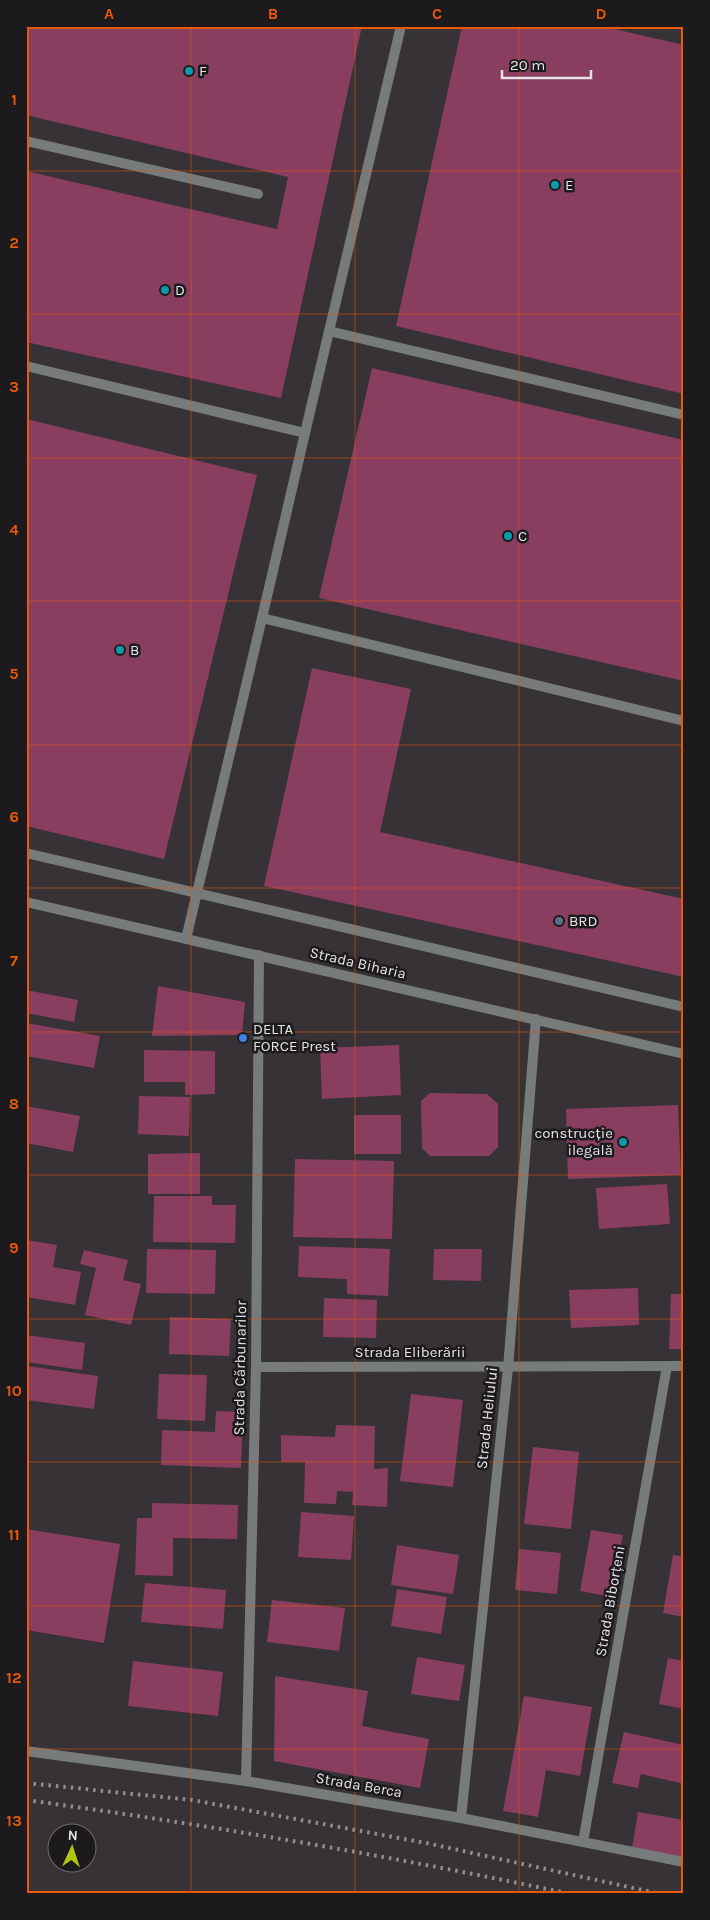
<svg xmlns="http://www.w3.org/2000/svg" width="710" height="1920" font-family="Karla,sans-serif">
	<rect width="100%" height="100%" fill="#363235"/>
	<!-- building -->
	<g fill="#8a3e5f">
		<path d="M26,26H362L281,398L26,342V171L277,229L288,177L26,115Z"/>
		<path d="M462,26H601L684,45V394L396,326Z"/>
		<path d="M372,368L684,440V681L319,598Z"/>
		<path d="M26,419L257,475L164,859L26,826Z"/>
		<path d="M312,668L411,689L380,832L684,899V977L264,886Z"/>
		<path d="M158,986L245,1002L242,1035L152,1036Z"/>
		<path d="M26,990L78,1000L74,1022L26,1013Z"/>
		<path d="M26,1023L100,1036L94,1068L26,1056Z"/>
		<path d="M399,1045L401,1095L322,1099L320,1048Z"/>
		<path d="M144,1050L215,1051V1094L185,1095V1082H144Z"/>
		<path d="M430,1093L487,1094L498,1104V1147L489,1156H430L422,1148L421,1101Z"/>
		<path d="M139,1096L190,1097L189,1136L138,1134Z"/>
		<path d="M678,1105L681,1175L568,1179L566,1109Z"/>
		<path d="M26,1106L80,1116L73,1152L26,1143Z"/>
		<rect x="354" y="1115" width="47" height="39"/>
		<path d="M200,1153V1194H148V1154Z"/>
		<path d="M295,1159L394,1161L392,1239L293,1237Z"/>
		<path d="M667,1184L670,1224L599,1229L596,1188Z"/>
		<path d="M154,1196H212V1205H236L235,1243L153,1242Z"/>
		<path d="M26,1240L57,1245L53,1267L81,1272L75,1305L26,1297Z"/>
		<path d="M299,1246L390,1249L388,1296L347,1294V1279L298,1277Z"/>
		<path d="M147,1249L216,1250L215,1294L146,1293Z"/>
		<path d="M434,1249H482L481,1281L433,1280Z"/>
		<path d="M84,1250L128,1260L123,1280L141,1284L131,1325L85,1315L96,1268L80,1264Z"/>
		<path d="M638,1288L639,1325L571,1328L569,1290Z"/>
		<path d="M671,1294H684V1349H669Z"/>
		<path d="M324,1298L377,1300L376,1338L323,1337Z"/>
		<path d="M170,1317L231,1319L229,1356L169,1354Z"/>
		<path d="M26,1335L85,1343L82,1370L26,1362Z"/>
		<path d="M27,1366L98,1376L94,1409L26,1400Z"/>
		<path d="M159,1374L207,1375L205,1421L157,1419Z"/>
		<path d="M411,1394L463,1400L453,1487L400,1481Z"/>
		<path d="M216,1411L243,1412L241,1468L161,1465L162,1430L215,1432Z"/>
		<path d="M336,1425L375,1426L374,1469L388,1468L387,1507L352,1505L353,1492L337,1491L336,1504L304,1503L305,1462H281V1435L335,1437Z"/>
		<path d="M533,1447L579,1452L571,1529L524,1524Z"/>
		<path d="M152,1503L238,1505L237,1539L173,1538V1576L135,1575L137,1518H152Z"/>
		<path d="M301,1512L354,1516L351,1560L298,1557Z"/>
		<path d="M26,1529L120,1544L104,1643L26,1630Z"/>
		<path d="M591,1530L623,1535L611,1597L580,1591Z"/>
		<path d="M397,1545L459,1555L453,1594L391,1585Z"/>
		<path d="M519,1549L561,1553L557,1594L515,1590Z"/>
		<path d="M673,1555L684,1557V1617L663,1613Z"/>
		<path d="M145,1583L226,1590L223,1629L141,1622Z"/>
		<path d="M397,1589L447,1597L441,1634L391,1626Z"/>
		<path d="M272,1600L345,1608L339,1651L267,1642Z"/>
		<path d="M417,1657L465,1665L459,1701L411,1694Z"/>
		<path d="M668,1658L684,1661V1709L659,1704Z"/>
		<path d="M133,1661L223,1672L218,1716L128,1706Z"/>
		<path d="M275,1676L368,1691L362,1726L429,1739L420,1788L274,1761Z"/>
		<path d="M524,1696L592,1707L580,1776L546,1770L538,1817L503,1811Z"/>
		<path d="M624,1732L684,1745V1784L641,1774L638,1788L612,1783Z"/>
		<path d="M638,1812L684,1820V1857L632,1848Z"/>
	</g>
	<g fill="none" stroke-linecap="round" stroke-linejoin="round">
		<!-- service -->
		<g stroke="#777b7b" stroke-width="10">
			<path d="M26,141L258,194"/>
			<path d="M329,331L684,415"/>
			<path d="M26,366L305,433L401,26"/>
			<path d="M305,433L262,618L684,721"/>
			<path d="M26,853L684,1007"/>
			<path d="M186,939L262,618"/>
		</g>
		<!-- minor -->
		<g stroke="#777b7b" stroke-width="10">
			<path d="M256,1367L684,1366"/>
			<path d="M26,1751L246,1781L461,1818L684,1862"/>
			<path d="M246,1781L256,1367L259,955"/>
			<path d="M461,1818L508,1368L536,1019"/>
			<path d="M583,1842L667,1366"/>
		</g>
		<!-- tertiary -->
		<path stroke="#777b7b" stroke-width="10" d="M26,902L684,1054"/>
		<!-- rail -->
		<g stroke="#928f92" stroke-width="4" stroke-dasharray="2.5 5" stroke-linecap="butt">
			<path d="M26,1783L192,1800L426,1843L661,1894"/>
			<path d="M26,1800C209,1825 391,1856 571,1894"/>
		</g>
	</g>
	<!-- grid -->
	<path fill="none" stroke="#e8590c" stroke-width="1" stroke-opacity="0.55" d="M191,26V1894M355,26V1894M519,26V1894M26,171H684M26,314H684M26,458H684M26,601H684M26,745H684M26,888H684M26,1032H684M26,1175H684M26,1319H684M26,1462H684M26,1606H684M26,1749H684"/>
	<!-- markers -->
	<g fill="#0f9aa8" stroke="#1c1a1c" stroke-width="2">
		<circle cx="189" cy="71" r="5"/>
		<circle cx="555" cy="185" r="5"/>
		<circle cx="165" cy="290" r="5"/>
		<circle cx="508" cy="536" r="5"/>
		<circle cx="120" cy="650" r="5"/>
		<circle cx="623" cy="1142" r="5"/>
	</g>
	<circle fill="#5c6f8a" stroke="#1c1a1c" stroke-width="2" cx="559" cy="921" r="5"/>
	<circle fill="#3f7fe0" stroke="#1c1a1c" stroke-width="2" cx="243" cy="1038" r="5"/>
	<g text-anchor="middle" dominant-baseline="central" stroke-width="5" stroke-linejoin="round" paint-order="stroke">
		<!-- poi labels -->
		<g font-size="15" fill="#e6e3e6" stroke="#1c1a1c" text-anchor="start">
			<text x="199" y="71">F</text>
			<text x="565" y="185">E</text>
			<text x="175" y="290">D</text>
			<text x="518" y="536">C</text>
			<text x="130" y="650">B</text>
			<text x="569" y="921">BRD</text>
			<text x="253" y="1029">DELTA<tspan x="253" dy="17">FORCE Prest</tspan></text>
			<text x="613" y="1133" text-anchor="end">construcție<tspan x="613" dy="17">ilegală</tspan></text>
		</g>
		<!-- street labels -->
		<g font-size="15" fill="#e6e3e6" stroke="#1c1a1c">
			<text transform="translate(358 963) rotate(13)">Strada Biharia</text>
			<text x="410" y="1352">Strada Eliberării</text>
			<text transform="translate(240 1368) rotate(-89)">Strada Cărbunarilor</text>
			<text transform="translate(487 1418) rotate(-84)">Strada Heliului</text>
			<text transform="translate(610 1601) rotate(-80)">Strada Biborțeni</text>
			<text transform="translate(359 1785) rotate(10)">Strada Berca</text>
		</g>
	</g>
	<!-- border -->
	<rect width="710" height="1920" fill="none" stroke="#1c1a1c" stroke-width="55"/>
	<!-- north arrow -->
	<g transform="translate(72 1848) rotate(3)"><circle r="24" fill="#1c1a1c" stroke="#6d6a6d"/>
	<path d="M0-4L9 19L0 12L-9 19Z" fill="#acc611"/>
	<text y="-8" font-size="14" font-weight="bold" text-anchor="middle" fill="#e6e3e6">N</text>
	</g>
	<!-- scale -->
	<path d="M502 70v8h89v-8" fill="none" stroke="#e6e3e6" stroke-width="2.5"/>
	<text x="510" y="70" font-size="15" fill="#e6e3e6" stroke="#1c1a1c" stroke-width="4" paint-order="stroke">20 m</text>
	<rect x="28" y="28" width="654" height="1864" fill="none" stroke="#e8590c" stroke-width="2"/>
	<g font-size="16" text-anchor="middle" font-weight="bold" fill="#e8590c">
		<text x="109" y="19">A</text>
		<text x="273" y="19">B</text>
		<text x="437" y="19">C</text>
		<text x="601" y="19">D</text>
		<text x="14" y="105">1</text>
		<text x="14" y="248">2</text>
		<text x="14" y="392">3</text>
		<text x="14" y="535">4</text>
		<text x="14" y="679">5</text>
		<text x="14" y="822">6</text>
		<text x="14" y="966">7</text>
		<text x="14" y="1109">8</text>
		<text x="14" y="1253">9</text>
		<text x="14" y="1396">10</text>
		<text x="14" y="1540">11</text>
		<text x="14" y="1683">12</text>
		<text x="14" y="1826">13</text>
	</g>
</svg>
